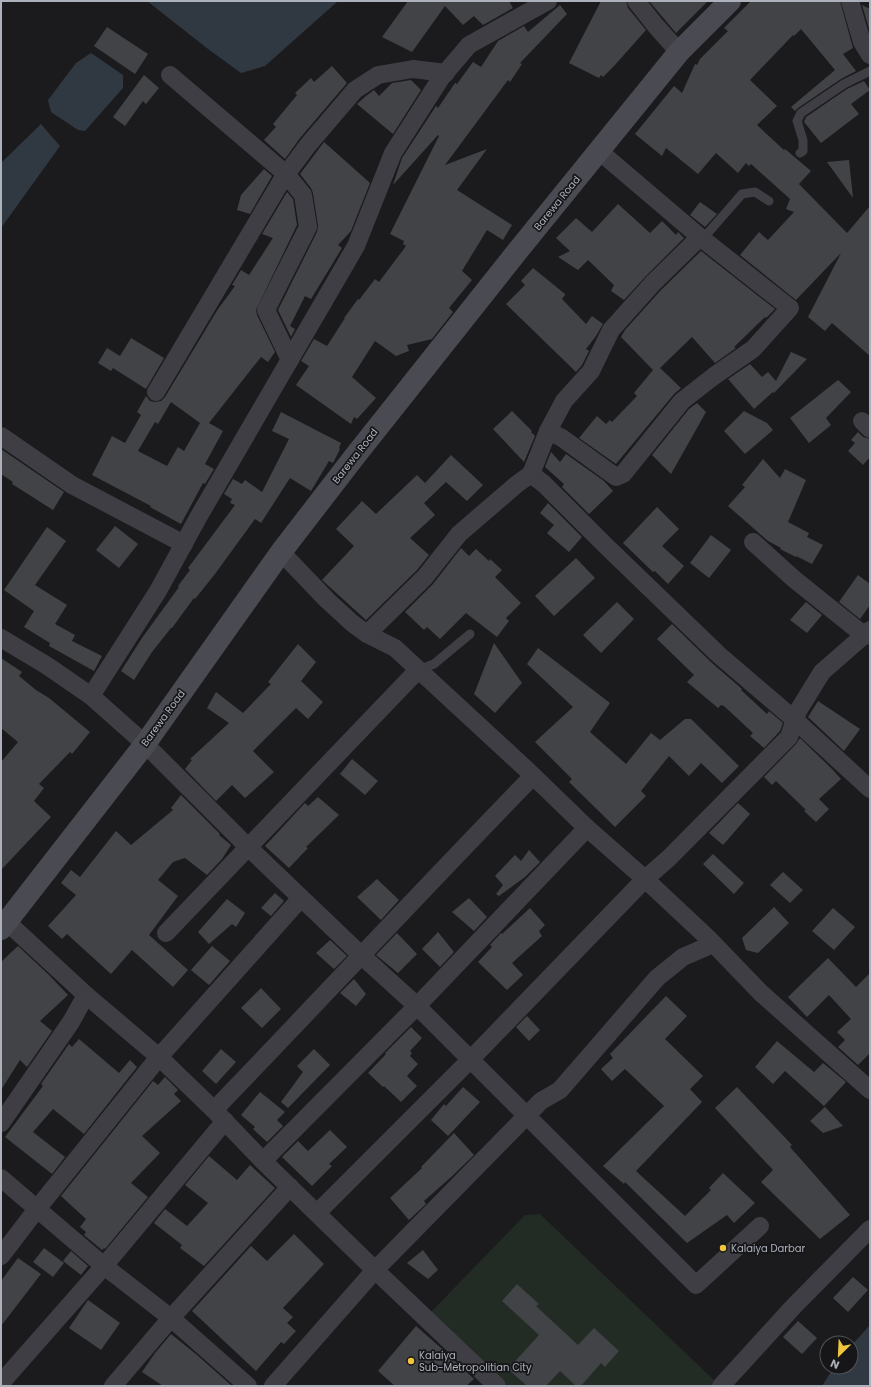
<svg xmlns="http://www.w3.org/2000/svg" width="871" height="1387" font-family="Poppins,sans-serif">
	<rect width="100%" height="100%" fill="#1b1b1d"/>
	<!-- green -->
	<path fill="#222b24" d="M540,1214L716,1382L712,1386H508L429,1314L525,1215Z"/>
	<!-- water -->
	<g fill="#303842">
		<path d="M147,1H338L265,66L241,73L208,49Z"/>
		<path d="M91,53L123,75V88L85,131L78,130L51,112L48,100L76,63Z"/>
		<path d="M41,124L60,146L1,228V163Z"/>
		<path d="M870,1325V1386H822L834,1367H851V1346Z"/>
	</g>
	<!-- building -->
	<g fill="#424347" fill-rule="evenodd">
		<path d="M408,1H509L513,8L483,25L474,16L463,25L445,6L412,52L382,37Z"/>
		<path d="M601,1H626L628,8L646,30L614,66L603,77L601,75L599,78L569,63Z"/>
		<path d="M649,1H708L676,33Z"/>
		<path d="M751,1H840L853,48L843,54L856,71L841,79L798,108L795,111L791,107L835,70L801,29L794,36L793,35L750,80L777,106L757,125L784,150L785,149L811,171L799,184L847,233L870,206V356L832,323L825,331L808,317L841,253L796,300L740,255L759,232L768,240L794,212L786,209L790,199L751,164L749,166L746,163L738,173L716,153L698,174L666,148L662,156L635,134L674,86L682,93L695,64L697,65L700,59L728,31L724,28Z"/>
		<path d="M560,5L567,14L520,63L522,64L510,82L508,80L445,165L487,149L457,190L512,225L503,240L487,230L462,271L472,280L449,308L453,312L432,339L407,345L409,351L396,356L375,341L352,377L376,398L357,419L354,417L351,424L296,385L309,366L301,361L314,339L327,346L345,318H344L358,299L359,300L375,279L379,282L406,246L403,244L404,241L390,234L439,136L438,135L393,185L402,158L436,106L438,108L455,83L457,84L473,62L481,67L498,41L524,26L528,32Z"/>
		<path d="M862,5L870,9V32Z"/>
		<path d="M107,27L148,54L135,74L94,46Z"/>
		<path d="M332,66L347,83L300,138L285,159L264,140L276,127L273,124L297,95L295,93L311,78L314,82Z"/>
		<path d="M144,75L159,88L146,104L143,101L125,126L113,117Z"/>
		<path d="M411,80L421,90L393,134L357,104L366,96L374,90L379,96L392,83Z"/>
		<path d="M864,81L870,90L851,104L859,114L821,143L804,122L806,117L847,89Z"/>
		<path d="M324,142L370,183L351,231L338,245L342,248L311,299L305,296L290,326L295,329L291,337L278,310L317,232L318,226L313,193L311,188L300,174Z"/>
		<path d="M849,160L853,198L827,162Z"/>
		<path d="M264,169L272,176L250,214L237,210L241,195Z"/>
		<path d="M287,192L293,199L297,225L256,310L257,315L275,352L268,362L261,357L209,423L223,431L205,464L214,469L205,484L203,483L181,524L150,507L151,506L92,475L112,436L125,443L141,415L137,412L146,396L150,401L155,402L161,401L165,397L218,309L235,286L232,285L241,270L249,275L273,238L262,234ZM171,402L200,423L184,451L178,447L167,466L138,451L155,422L158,424Z"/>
		<path d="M700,202L717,214L705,227L690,215Z"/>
		<path d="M618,204L650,233L662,221L676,235L678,232L684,238L646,276L624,300L611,291L614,285L588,260L578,270L558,257L570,251L556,238L576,218L592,232Z"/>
		<path d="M701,251L775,309L766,318L765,317L734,347L736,348L715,363L692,337L660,368L681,388L674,394L616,464L579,438L597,416L606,424L610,420L612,422L637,396L634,393L653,370L621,337L625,330L661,290Z"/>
		<path d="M533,268L565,294V295L562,299L586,324L592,316L603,324L596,336L586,349L589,351L582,365L576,372L506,304L525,285L521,281Z"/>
		<path d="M131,338L164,358L146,389L113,368L111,371L98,363L107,348L120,356Z"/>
		<path d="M791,352L807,359L774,393L773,392L754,409L728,379L750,364L762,377L768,372L776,381Z"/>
		<path d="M838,380L851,392L826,418L831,425L809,443L790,418Z"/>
		<path d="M697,403L706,412L671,474L652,455L689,409Z"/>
		<path d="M512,411L532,431L531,432L535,436L524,462L493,429Z"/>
		<path d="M744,411L767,423L773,430L745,454L724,431Z"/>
		<path d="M281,412L341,443L339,448L340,449L333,463L329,461L311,491L290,478L261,523L255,519L215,574L195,599L194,598L172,628H171L152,652L134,680L121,671L142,638L179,587L178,586L190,570L188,568L235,505L230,503L232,499L224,494L233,479L242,484L245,480L262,492L289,439L272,431Z"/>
		<path d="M858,432L863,437L870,439V457L863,465L848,451L855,443L851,440Z"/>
		<path d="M1,449L64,492L53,510L12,484L13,482L1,474Z"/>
		<path d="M551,452L560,462L566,454L604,481L613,491L589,514L562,487L564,484L545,467Z"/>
		<path d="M451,455L483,485L467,501L446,482L424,503L435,515L410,538L429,555L417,570L366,620L322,580L354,546L336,529L362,501L376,514L417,475L425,483Z"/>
		<path d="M763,459L780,478L785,469L806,480L788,522L809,533L807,537L823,545L812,564L796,556V557L780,549L781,548L768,541L728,506L745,487L742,485Z"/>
		<path d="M548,503L582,537L569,552L547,533L554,525L540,513Z"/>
		<path d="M657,507L679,529L662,546L684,566L668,584L655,571L653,572L623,543Z"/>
		<path d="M115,526L138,544L119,568L96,550Z"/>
		<path d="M47,527L66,541L35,585L67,605L55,624L75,635L72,641L102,656L94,671L49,646L50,643L24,627L34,611L4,590Z"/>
		<path d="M711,535L731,550L709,578L690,563Z"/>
		<path d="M461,548L469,556L476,549L489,561L490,559L502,570L495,577L521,603L506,618L509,621L497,637L466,613L440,639L427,627L424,630L405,612L433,584Z"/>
		<path d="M576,558L595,578L554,616L535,596Z"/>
		<path d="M858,575L870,584V605L860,619L839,602Z"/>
		<path d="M617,602L634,619L601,653L583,635Z"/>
		<path d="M806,602L822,615L807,633L790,620Z"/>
		<path d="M672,624L712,663L742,689L741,690L767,714L769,711L783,723L780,731L764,748L750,736L753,733L724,706L721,705L718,708L687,682L694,675L657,639Z"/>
		<path d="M494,643L522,683L495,713L474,694Z"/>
		<path d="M298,644L316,662L301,681L323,702L308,719L296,708L253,751L274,772L245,798L232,785L216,801L185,769L192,760L190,759L229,723L207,708L216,692L243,713L271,684L268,682Z"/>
		<path d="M538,648L610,703L590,732L626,764L651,733L660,740L685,719H691L739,766L722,783L701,763L689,776L669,756L641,791L646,796L615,827L569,782L572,779L535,742L573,707L527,664Z"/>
		<path d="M1,658L22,672L19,676L36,690L49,698L90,732L72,754L70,752L39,784L44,788L34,801L51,817L1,870V762L18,742L1,728Z"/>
		<path d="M818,701L860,729L844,751L808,717Z"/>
		<path d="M800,738L832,769L841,779L819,799L829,809L816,822L804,811L806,810L776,781L772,785L764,777L796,744Z"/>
		<path d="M352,759L378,781L365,795L340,774Z"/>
		<path d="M181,795L220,834L219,835L231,845L222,859L207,875L185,858L173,862L158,880L178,896L149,935L188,970L173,987L132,950L111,974L67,934L62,939L48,926L76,895L61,883L71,870L80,877L116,831L131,845L173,810L171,808Z"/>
		<path d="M318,797L339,815L306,847L308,848L289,868L265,846L305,803L308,806Z"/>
		<path d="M738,803L750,814L723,845L709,833Z"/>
		<path d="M529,850L540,862L525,877L499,896L496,894L503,885L495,876L515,855L521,861Z"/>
		<path d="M713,854L744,883L734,894L703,864Z"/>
		<path d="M783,872L803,890L790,903L770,885Z"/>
		<path d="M377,879L399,900L381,920L357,897Z"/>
		<path d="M275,893L284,901L271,916L261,908Z"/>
		<path d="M469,898L487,917L474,931L452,912Z"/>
		<path d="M227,899L245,913L236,927L232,924L209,944L198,932Z"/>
		<path d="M774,907L789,923L758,953L746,950L742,938Z"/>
		<path d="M530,908L545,925L539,931L542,936L512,963L523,975L507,990L478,962L492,947L490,945L501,933L502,934Z"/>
		<path d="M833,908L855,927L834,950L812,931Z"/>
		<path d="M438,932L454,952L440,967L422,949Z"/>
		<path d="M397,933L417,954L398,973L376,955Z"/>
		<path d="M330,940L347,956L334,969L316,953Z"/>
		<path d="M18,946L49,975L68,995L40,1021L52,1031L27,1067L20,1060L1,1090V962Z"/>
		<path d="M212,946L230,961L209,985L191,970Z"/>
		<path d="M828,958L856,987L870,973V1053L858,1065L838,1047L845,1040L837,1032L851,1019L829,995L807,1017L788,997Z"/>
		<path d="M354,979L366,994L356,1006L340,993Z"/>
		<path d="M261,988L281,1009L262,1028L241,1008Z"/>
		<path d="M666,996L687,1016L665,1039L703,1076L690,1089L702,1102L636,1171L685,1216L711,1190L709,1188L723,1173L755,1203L734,1223L727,1215L687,1243L625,1182L624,1184L603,1166L664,1106L625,1069L612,1081L601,1069L613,1058L610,1054Z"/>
		<path d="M527,1016L540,1030L529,1041L516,1027Z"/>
		<path d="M411,1027L422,1038L410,1051L412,1053L410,1056L418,1064L407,1076L417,1086L401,1102L384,1086L383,1087L368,1073L386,1054L385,1053Z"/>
		<path d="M79,1039L119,1073L130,1060L137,1067L84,1134L53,1109L33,1132L65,1157L52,1174L5,1137L43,1086L41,1084L69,1044L72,1047Z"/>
		<path d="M777,1041L814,1072L823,1063L846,1082L824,1106L785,1071L773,1084L755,1067Z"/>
		<path d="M221,1049L236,1062L216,1084L202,1071Z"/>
		<path d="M314,1049L330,1065L288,1108L281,1102L303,1072L297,1066Z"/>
		<path d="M165,1077L178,1090L174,1094L181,1101L142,1136L160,1153L131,1183L148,1197L105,1249L104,1248L102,1250L84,1235L86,1232L80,1227L86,1219L61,1196L153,1081L158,1085Z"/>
		<path d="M463,1087L480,1102L448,1136L431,1120L444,1104L446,1106Z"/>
		<path d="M737,1087L792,1145L790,1147L850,1215L820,1239L761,1182L773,1170L715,1108Z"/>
		<path d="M260,1092L285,1112L277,1120L283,1126L267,1142L253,1129L255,1127L241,1115Z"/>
		<path d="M825,1107L843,1126L823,1133L810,1121Z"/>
		<path d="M330,1130L347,1147L329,1164L332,1166L312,1186L282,1157L298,1141L308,1151Z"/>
		<path d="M454,1133L474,1155L450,1178L424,1201L426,1204L409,1220L390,1198L422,1168L421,1167Z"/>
		<path d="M209,1156L237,1180L250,1165L275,1188L204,1266L180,1248L182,1245L154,1223L165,1209L187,1226L208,1203L185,1185Z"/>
		<path d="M294,1234L324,1264L283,1308L293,1317L287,1323L296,1331L284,1344L281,1342L256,1371L192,1311L251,1246L267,1261Z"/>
		<path d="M44,1248L64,1263L53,1277L33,1262Z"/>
		<path d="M423,1250L438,1270L428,1279L407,1263Z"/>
		<path d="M71,1251L88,1266L81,1275L63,1261Z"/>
		<path d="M18,1258L41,1274L1,1326V1281Z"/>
		<path d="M853,1277L868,1290L848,1312L833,1298Z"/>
		<path d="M517,1284L539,1304L536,1306L578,1345L594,1328L619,1351L605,1367L601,1363L581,1386H576L560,1371L546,1386H527L508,1369L539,1335L502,1301Z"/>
		<path d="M88,1300L120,1323L101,1350L69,1328Z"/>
		<path d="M798,1321L817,1338L802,1354L783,1337Z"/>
		<path d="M416,1326L441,1348L474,1379L466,1386H395L378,1371Z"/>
		<path d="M171,1334L197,1355L232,1386H163L142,1372L155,1353Z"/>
	</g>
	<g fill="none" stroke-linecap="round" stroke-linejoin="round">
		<!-- lane -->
		<g stroke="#3e3e44" stroke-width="9">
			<path d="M800,153L803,151V140L797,121L801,113L844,84L870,71"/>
			<path d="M700,237L707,234L742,194L755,192L769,201"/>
			<path d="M418,670L434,664L470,634"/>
		</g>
		<!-- street -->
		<g stroke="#3e3e44" stroke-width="18">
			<path d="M636,1L655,25L679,52"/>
			<path d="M850,1L862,42L870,55"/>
			<path d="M170,75L286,174L303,195L308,227L266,310L290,360"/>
			<path d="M156,392L282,180L308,145L355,90L378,75L413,69L446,73"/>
			<path d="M862,421L870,429"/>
			<path d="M548,431L562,438L616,477L623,474L682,401L714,376L753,349L790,308L700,237L599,151"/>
			<path d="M1,436L72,485L184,544"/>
			<path d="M531,474L544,484L605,545L719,655L795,720L870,789"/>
			<path d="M753,542L794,579L865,636"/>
			<path d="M281,552L327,600L352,623L367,634L395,648L525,768L587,828L645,879L708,938L761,993L870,1090"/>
			<path d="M367,634L425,577L459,534L517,484L531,474L548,431L564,401L591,371L611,330L653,283L700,237"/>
			<path d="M1,638L46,665L91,696L145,744L248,847L362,956L417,1006L696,1285L760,1226"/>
			<path d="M91,696L158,591L199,516L356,246L393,153L441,78L469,45L548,1"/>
			<path d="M6,921L86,995L159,1057L214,1110L263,1161L375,1270L497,1386"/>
			<path d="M166,933L418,670"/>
			<path d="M214,1110C321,999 426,886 533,776"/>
			<path d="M1,1123L71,1022L86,995"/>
			<path d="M263,1161L417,1006L587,828"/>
			<path d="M1,1178L104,1266L171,1318L248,1386"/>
			<path d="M317,1213L471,1059L645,879L669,858L789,737L798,711L822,672L870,630"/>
			<path d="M1,1256L37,1209L159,1057L301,898"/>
			<path d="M1,1383L104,1266L225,1121"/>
			<path d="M113,1386L171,1318L290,1187"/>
			<path d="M273,1386L375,1270L541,1101L560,1090L657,978L683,957L713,944"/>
			<path d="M721,1386L794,1306L870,1229"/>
		</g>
		<!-- secondary -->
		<path stroke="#4a4b52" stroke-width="22" d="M1,929L145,744L281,552L355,456L520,248L679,52L730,1"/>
	</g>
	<!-- markers -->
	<g fill="#f2c53e" stroke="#161618" stroke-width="1.5">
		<circle cx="723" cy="1248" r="4"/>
		<circle cx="411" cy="1361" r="4"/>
	</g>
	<g text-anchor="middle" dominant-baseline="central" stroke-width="3.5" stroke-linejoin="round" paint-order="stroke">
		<!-- street labels -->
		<g font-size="10" fill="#adb1bc" stroke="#161618">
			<text transform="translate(557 203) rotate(-51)">Barewa Road</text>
			<text transform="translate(355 456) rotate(-52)">Barewa Road</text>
			<text transform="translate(163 718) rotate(-54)">Barewa Road</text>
		</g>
		<!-- poi labels -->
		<g font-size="10" fill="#adb1bc" stroke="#161618" text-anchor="start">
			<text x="731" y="1248">Kalaiya Darbar</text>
			<text x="419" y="1355">Kalaiya<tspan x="419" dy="12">Sub-Metropolitian City</tspan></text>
		</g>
	</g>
	<!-- border -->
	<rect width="871" height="1387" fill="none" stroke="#adb1bc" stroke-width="4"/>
	<!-- north arrow -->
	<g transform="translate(839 1355) rotate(204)"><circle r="19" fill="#161618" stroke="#52545a"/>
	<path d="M0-3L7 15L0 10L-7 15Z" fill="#f2c53e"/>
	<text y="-6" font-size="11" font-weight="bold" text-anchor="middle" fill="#adb1bc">N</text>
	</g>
</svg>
